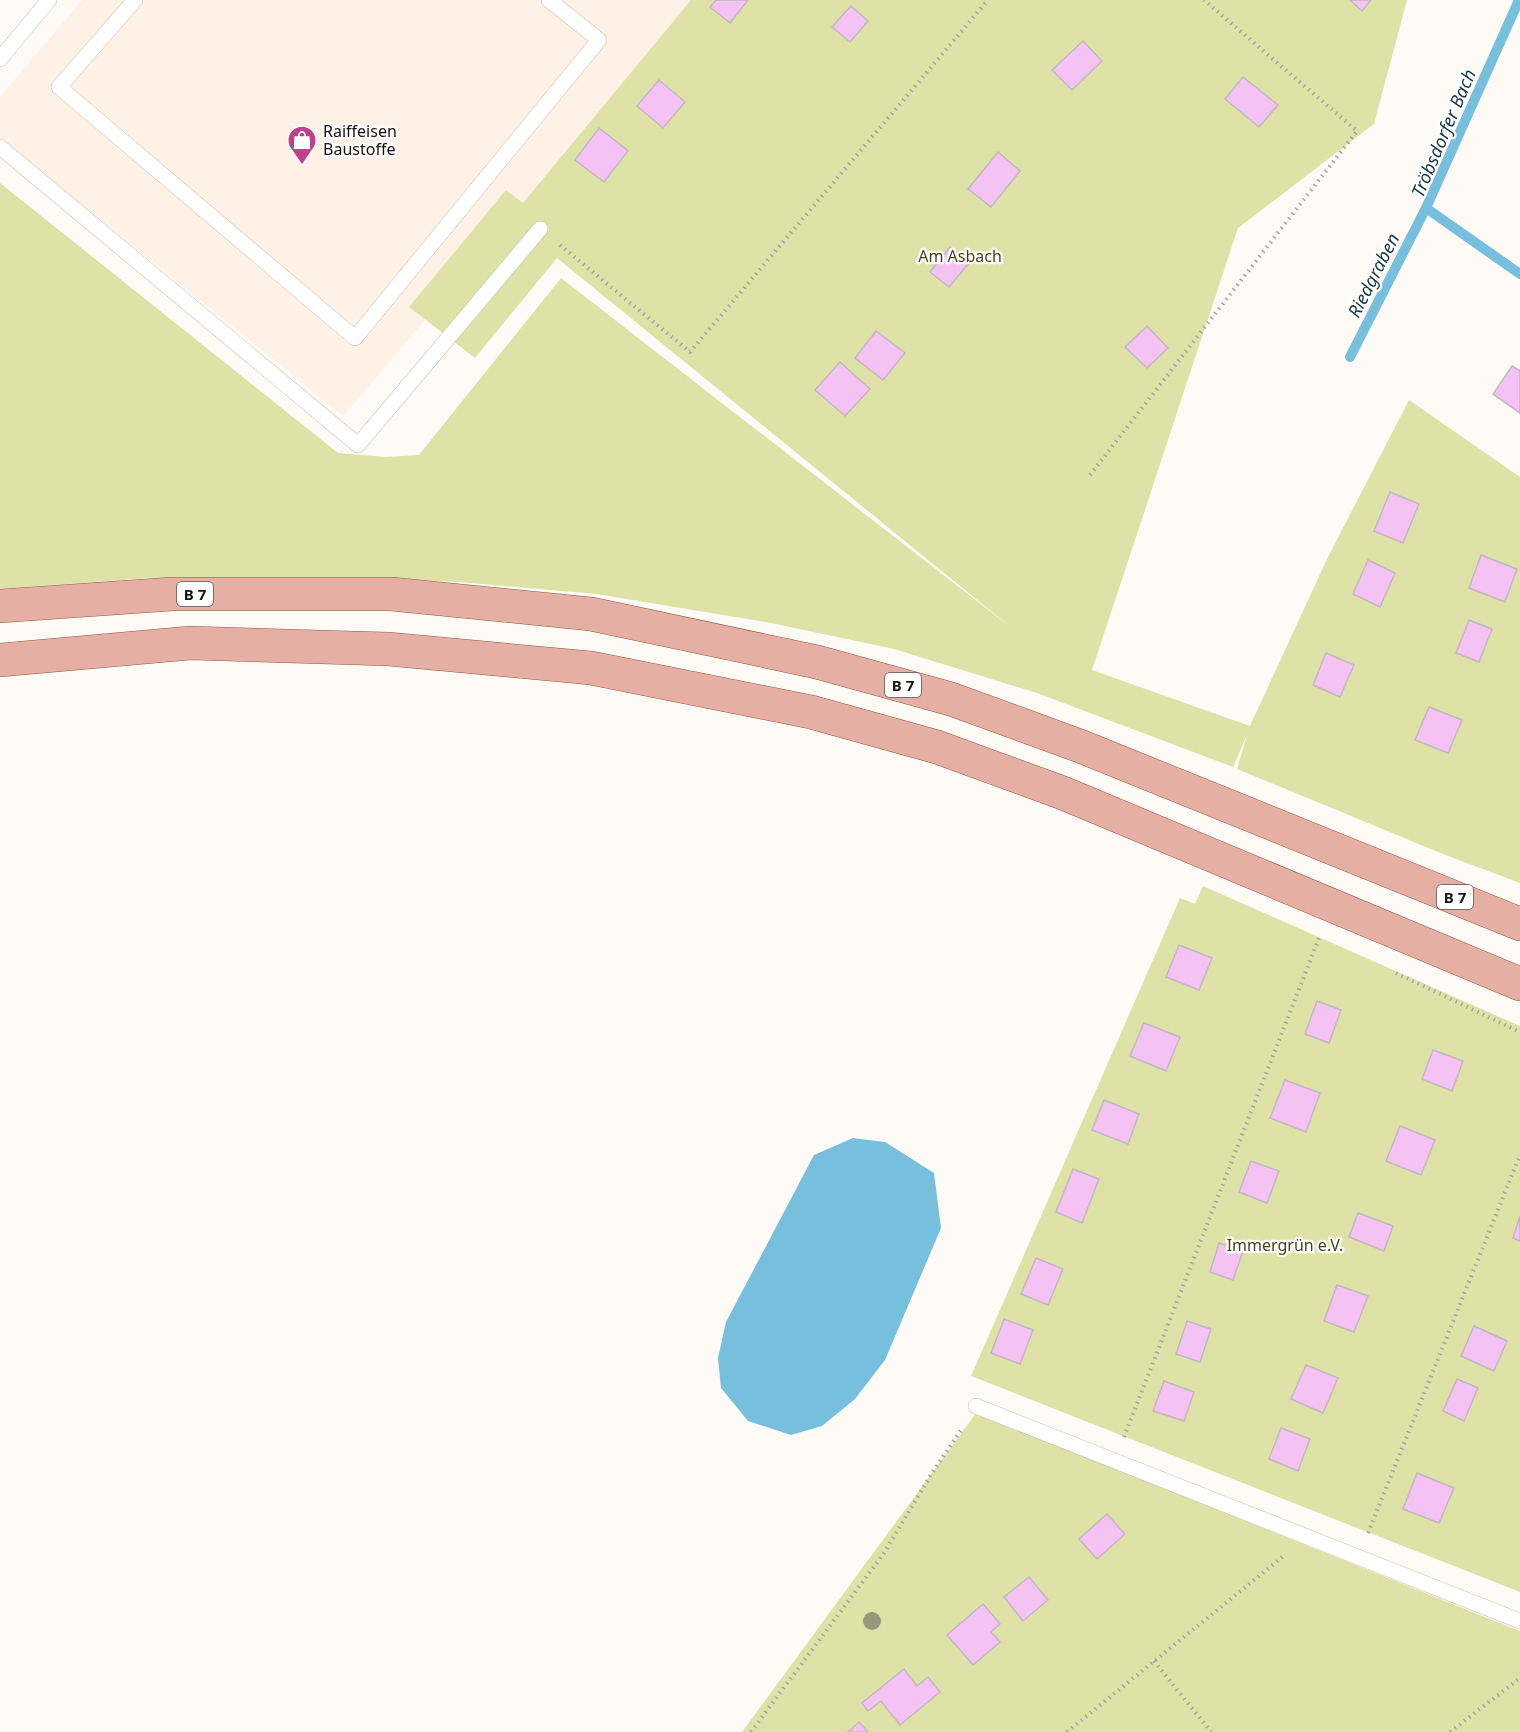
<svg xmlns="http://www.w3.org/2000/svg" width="1520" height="1732" font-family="'Noto Sans',sans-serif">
	<rect width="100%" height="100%" fill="#fefaf6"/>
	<!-- built -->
	<path fill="#fff1e5" d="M82,0H697L343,416L0,138V97Z"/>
	<!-- green -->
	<g fill="#dfe2a7">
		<path d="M691,0H1407L1374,124L1238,228L1092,670L1250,726L1327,559L1409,400L1520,477V883L1443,854L1237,769L1247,735L1233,767L1037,693L894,649L771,623L596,594L460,582L326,577L150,578L0,589V183L338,453L385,457L419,455L561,278L1013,629L557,258L475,358L409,307L506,190L523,203Z"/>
		<path d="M1203,886L1520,1026V1592L971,1376L1180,898L1195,904Z"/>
		<path d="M976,1413L1520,1631V1732H742Z"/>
	</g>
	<!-- water -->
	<path fill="#77c0dd" d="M853,1138L885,1142L934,1173L941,1228L885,1360L855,1399L822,1426L791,1435L748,1421L721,1388L718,1358L726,1322L814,1155Z"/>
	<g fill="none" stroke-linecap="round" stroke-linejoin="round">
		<!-- stream -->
		<g stroke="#77c0dd" stroke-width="10">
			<path d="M1426,208L1520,274"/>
			<path d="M1350,357L1426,208L1519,0"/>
		</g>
	</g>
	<!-- building -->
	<g fill="#f4c3f3" stroke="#c2b8c1" stroke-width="1.5">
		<path d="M716,0H748L730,23L710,7Z"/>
		<path d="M1350,0H1371L1362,11Z"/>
		<path d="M851,6L868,21L850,42L832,27Z"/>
		<path d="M1083,41L1102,61L1072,90L1052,70Z"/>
		<path d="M1243,77L1278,105L1259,127L1225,99Z"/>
		<path d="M659,80L685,102L663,128L637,106Z"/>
		<path d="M599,128L628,151L604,182L575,160Z"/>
		<path d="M998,152L1020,171L991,207L968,189Z"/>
		<path d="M950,247L969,263L949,287L930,272Z"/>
		<path d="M1147,326L1168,348L1147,368L1125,347Z"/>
		<path d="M876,331L905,353L883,380L855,358Z"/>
		<path d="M840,362L870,389L845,416L815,390Z"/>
		<path d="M1512,366L1520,371V413L1493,394Z"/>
		<path d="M1390,492L1419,504L1403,543L1374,531Z"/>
		<path d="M1481,555L1517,569L1505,602L1469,588Z"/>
		<path d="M1368,560L1395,573L1380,607L1353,594Z"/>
		<path d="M1469,620L1492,629L1479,662L1456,653Z"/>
		<path d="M1326,653L1354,665L1340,697L1313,685Z"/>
		<path d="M1429,707L1462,720L1448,753L1415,740Z"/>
		<path d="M1179,945L1212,958L1199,990L1166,977Z"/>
		<path d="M1317,1001L1341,1010L1329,1043L1305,1034Z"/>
		<path d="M1144,1023L1180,1037L1166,1071L1130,1056Z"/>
		<path d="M1433,1050L1463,1061L1452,1091L1422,1079Z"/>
		<path d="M1285,1080L1320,1093L1306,1132L1270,1118Z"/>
		<path d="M1104,1100L1139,1114L1128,1144L1092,1130Z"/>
		<path d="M1400,1126L1435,1140L1421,1175L1386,1161Z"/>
		<path d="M1251,1161L1279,1171L1267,1203L1239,1192Z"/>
		<path d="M1073,1169L1099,1179L1082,1223L1056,1212Z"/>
		<path d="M1358,1213L1393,1226L1384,1251L1349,1237Z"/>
		<path d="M1520,1216V1241L1513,1238Z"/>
		<path d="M1219,1243L1243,1251L1233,1280L1210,1272Z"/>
		<path d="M1036,1258L1063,1269L1048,1305L1021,1294Z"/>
		<path d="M1337,1285L1368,1296L1354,1332L1324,1321Z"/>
		<path d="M1004,1319L1033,1330L1020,1364L991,1353Z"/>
		<path d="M1187,1321L1211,1329L1200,1362L1176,1354Z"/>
		<path d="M1474,1326L1507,1341L1494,1371L1461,1356Z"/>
		<path d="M1306,1365L1338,1378L1323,1413L1291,1399Z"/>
		<path d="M1457,1379L1478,1388L1464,1421L1443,1411Z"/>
		<path d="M1164,1381L1194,1392L1184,1421L1153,1411Z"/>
		<path d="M1281,1428L1310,1439L1298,1471L1269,1459Z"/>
		<path d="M1417,1473L1454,1488L1439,1523L1403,1509Z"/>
		<path d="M1107,1514L1125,1534L1097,1559L1079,1539Z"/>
		<path d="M1029,1577L1048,1600L1023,1621L1004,1597Z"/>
		<path d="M983,1604L1000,1624L991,1632L1000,1642L973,1665L947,1635Z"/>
		<path d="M904,1669L917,1686L928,1677L940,1692L900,1725L881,1701L868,1711L862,1703Z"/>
		<path d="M859,1722L868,1732H848Z"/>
	</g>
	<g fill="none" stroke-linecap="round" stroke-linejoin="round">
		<!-- lane casing -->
		<g stroke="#c7bdb5" stroke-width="16">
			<g id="lane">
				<path d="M135,0L59,87L355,338L599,40L549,0"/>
				<path d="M0,59L49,0"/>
				<path d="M0,147L358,445L540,229"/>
				<path d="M976,1406L1520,1621"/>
			</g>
		</g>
		<!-- primary casing -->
		<g stroke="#935648" stroke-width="34">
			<g id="primary">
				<path d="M0,606L172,594H391L591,614L817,662L951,699L1080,746L1520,924"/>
				<path d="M0,660L190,643L388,649L591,668L811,712L937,747L1063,793L1520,984"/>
			</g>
		</g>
		<!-- path -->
		<g stroke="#a7a39f" stroke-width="4" stroke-dasharray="1.5 4.5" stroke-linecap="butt">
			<path d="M560,245L690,352L988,0"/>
			<path d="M1090,475L1357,131L1204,0"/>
			<path d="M1396,973L1520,1032"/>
			<path d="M1124,1437L1319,938"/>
			<path d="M1368,1533L1520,1155"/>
			<path d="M1154,1661L1211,1732"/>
			<path d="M751,1732L884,1553L932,1473L963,1427"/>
			<path d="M1067,1732L1285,1555"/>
			<path d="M1450,1732L1520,1678"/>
		</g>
		<!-- lane -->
		<use href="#lane" stroke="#fff" stroke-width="15"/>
		<!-- primary -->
		<use href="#primary" stroke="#e6afa4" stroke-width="33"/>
	</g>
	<!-- trees -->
	<circle fill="#98977b" cx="872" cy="1621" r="9"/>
	<!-- icons -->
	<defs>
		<g id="shop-pin" transform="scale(1.5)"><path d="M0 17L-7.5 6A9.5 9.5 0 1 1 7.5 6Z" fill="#c1408b" stroke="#fff"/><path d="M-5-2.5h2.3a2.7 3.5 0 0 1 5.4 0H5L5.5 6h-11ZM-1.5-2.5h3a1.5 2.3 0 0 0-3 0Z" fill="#fff"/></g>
	</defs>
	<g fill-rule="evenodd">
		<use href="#shop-pin" x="302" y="140"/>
	</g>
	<g text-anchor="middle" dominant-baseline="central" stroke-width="4.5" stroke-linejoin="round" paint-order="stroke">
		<!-- shield labels -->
		<g fill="#fff" stroke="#5c5957" stroke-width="1.5">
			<rect x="177" y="582" width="36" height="24" rx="4.5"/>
			<rect x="885" y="673" width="36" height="24" rx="4.5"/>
			<rect x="1437" y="885" width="36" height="24" rx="4.5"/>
		</g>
		<g font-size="15" font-weight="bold" fill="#16120f">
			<text x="195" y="594">B 7</text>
			<text x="903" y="685">B 7</text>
			<text x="1455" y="897">B 7</text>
		</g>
		<!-- poi labels -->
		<g font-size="16" fill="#16120f" stroke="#fff" text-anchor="start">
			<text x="323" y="131">Raiffeisen<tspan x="323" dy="18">Baustoffe</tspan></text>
		</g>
		<!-- park labels -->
		<g font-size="16" fill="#454616" stroke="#fff">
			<text x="960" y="256">Am Asbach</text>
			<text x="1285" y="1245">Immergrün e.V.</text>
		</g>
		<!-- water labels -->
		<g font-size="18" font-style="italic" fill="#163845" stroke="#fff">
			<text transform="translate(1443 133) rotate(-67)">Tröbsdorfer Bach</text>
			<text transform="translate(1373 275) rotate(-63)">Riedgraben</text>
		</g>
	</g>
</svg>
